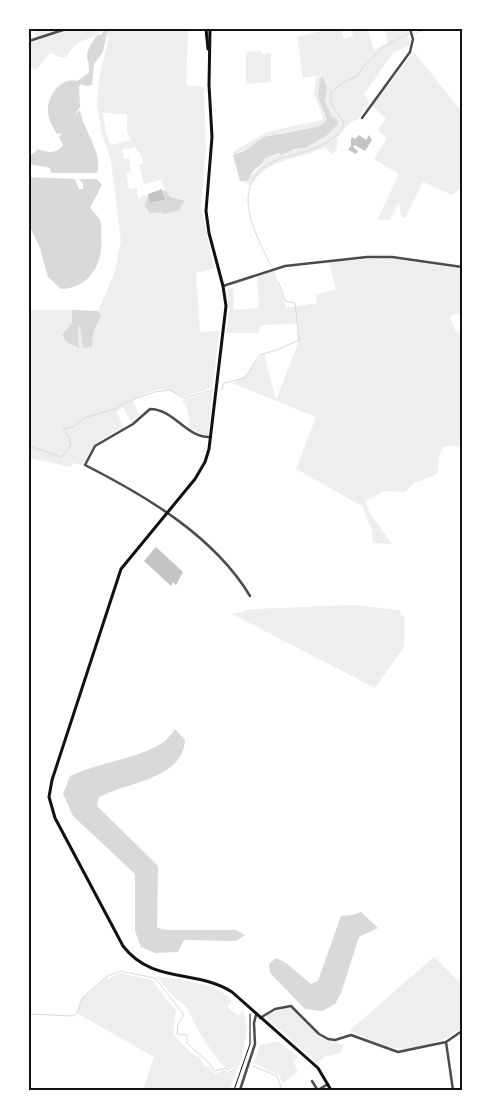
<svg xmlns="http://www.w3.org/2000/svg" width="491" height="1119" font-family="Montserrat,sans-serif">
	<rect width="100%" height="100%" fill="#fff"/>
	<!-- green -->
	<g fill="#eee" fill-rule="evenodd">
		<path d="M34,29H103C95,41 74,37 67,57H60L50,53L36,70L29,67V43L37,40Z"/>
		<path d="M109,29H188L186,85L204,87L206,150L201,206L214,268L196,273L200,332L219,331L208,436L191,430L187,408L182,400L212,391V388L182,397C163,383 152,390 133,400L139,415L132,423L123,407L116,411L124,428C104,437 90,443 83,465L72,463L71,467L29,458V310H72V323L81,326L83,348L92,347L93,334L101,315L98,311L114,274L121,241L111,161L102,134L97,105L99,77L108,41L107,31ZM103,113L127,114V132L131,140L111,145L106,134ZM135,147L142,157L143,164H139L144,184L161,180L166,193L184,201L163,212L159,211L145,194L138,199L137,188L129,189L126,173L131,171L129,158L124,159L122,150Z"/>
		<path d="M329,29H341L344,39L353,36L352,30L368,29L374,50L388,43L385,29H407L410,45L394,52L364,94L369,102L358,119L351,122L337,138V149L333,155L325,147C299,160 266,158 251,186L244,182L263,164L264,159L306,146L326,136L338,124C332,118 328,111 326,102C323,93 330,87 322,79L320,80L318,96L328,120L320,126L279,133L233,155V152L267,132L322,120L323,117L314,94L316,78L322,75L303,78L297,37Z"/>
		<path d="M261,51V54L271,53V82L246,84V52Z"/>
		<path d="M414,52L462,112V186L452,195L423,182L405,218L401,216L399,202L389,220L378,219L399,174L374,159L387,138L378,131L386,118L372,106Z"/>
		<path d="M386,258L462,269L461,313L450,316L455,330L462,336V450L460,446H444L440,454L437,474L413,484L405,492L385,491L365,501L370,513L392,544L373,543L372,530L362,506L296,469L316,417L232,383L248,374L252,365L264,353L276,400L298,343L297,324L260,325L259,333H226L229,310L227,291L229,287L233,289L234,310L259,308L257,276L274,270L286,308L317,303L316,295L336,289L329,262Z"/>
		<path d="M353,605L401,610L400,613L405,618L404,647L375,688L232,614L252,609Z"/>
		<path d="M434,957L462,985V1028C444,1040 418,1052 396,1048C380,1046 365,1036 349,1031Z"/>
		<path d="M120,973L152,980L176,1011L173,1034L191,1053L200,1058L204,1066L209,1067L215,1074L224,1070L230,1073L238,1067L230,1090H143L154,1057L77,1013L82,998L106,978L109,979Z"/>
		<path d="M156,976C177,980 222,983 232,1002L227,1007L238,1016L243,1011C250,1024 245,1051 239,1064L230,1069L221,1064L202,1037L186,1006L173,996Z"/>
		<path d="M287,1008C300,1010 309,1029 320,1037C328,1042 336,1041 343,1045L341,1053L323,1057L317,1063L266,1017L268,1014Z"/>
		<path d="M278,1041L299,1058L293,1061L298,1072L283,1083L279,1075L254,1063L260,1045Z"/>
	</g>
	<!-- water -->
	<g fill="#d9d9d9">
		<path d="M104,29H108L103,52L94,64L92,85L87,86L81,84L79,87L80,107L74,117L80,110C83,130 103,152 97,173H51L50,168L29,164L30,156L38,149C47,153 57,154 63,145L59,137L62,133L57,134C53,127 48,120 48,111C47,96 61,76 77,81L89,73C90,57 82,58 93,41C96,36 96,35 102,34Z"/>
		<path d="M323,77L327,87L325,101L332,117L337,119L338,124L326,136L304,148L295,149L281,155L279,153L264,159L263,163L254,170L247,181H240L233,155L244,151L264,137L320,126L327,120L318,96L320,79Z"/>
		<path d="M29,177L75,179L79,189H83V184L79,179H97L102,185L90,208C93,212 98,216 100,220C102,225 101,232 101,236C104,263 90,288 61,289L48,277L40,248L29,225Z"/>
		<path d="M165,190L170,196L184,201L179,210L163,214V212L149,213L145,205L148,196L165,200L163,191Z"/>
		<path d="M72,310L98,311L101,315L93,334L92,347L83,348L80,326L78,327L79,348L67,342L62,335L72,323Z"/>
		<path d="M175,729L185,740C183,779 128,782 99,797L97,806L158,866L157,928L167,930H236L245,935L236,941L184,940L178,952L155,953L141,947L135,931V874L73,816L63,794L70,776C97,763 142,758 165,741C168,738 172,733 175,729Z"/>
		<path d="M361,912L378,928L359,937L341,993L335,1004L322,1011L305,1009L270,973L269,964L276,958L286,963L311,984L318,981L341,916L352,915Z"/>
	</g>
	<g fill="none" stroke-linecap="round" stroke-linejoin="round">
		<!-- stream -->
		<g stroke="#d9d9d9" stroke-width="1">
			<path d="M415,34L424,29"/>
			<path d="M271,266C256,235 229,188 269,164C284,155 304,154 320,146C330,141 340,135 344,123L331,103V92L344,82L358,76L363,67L385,46L409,33L411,36"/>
			<path d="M222,390L224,383L245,378L259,355L277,350L299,340L295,303L285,301L279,283"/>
			<path d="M29,446L62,457L71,445L69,437L63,429L75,426L84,418L115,409L124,403L154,392L170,390L183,398L213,390"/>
			<path d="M29,1014L73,1016L77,1013L82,998L106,977L120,971L155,978L184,1015L178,1024L177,1034L187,1035V1043L210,1064L214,1071L226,1068L231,1072L239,1064"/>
			<path d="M253,1066L277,1076L282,1090"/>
		</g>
	</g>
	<!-- building -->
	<g fill="#c4c4c4">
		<path d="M359,135L366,140L369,135L372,140L365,151L355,145L353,147L358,151L356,154L348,150L351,146V139L352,137L355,139Z"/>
		<path d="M162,189L165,200L150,202L148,194Z"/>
		<path d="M156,547L183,572L176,585L173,582L171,586L144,561Z"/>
	</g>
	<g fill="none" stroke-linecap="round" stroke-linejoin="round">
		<!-- path -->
		<path stroke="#111" stroke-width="1" d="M234,1090L250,1044V1014"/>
		<!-- minor -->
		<g stroke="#4c4c4c" stroke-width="2.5">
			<path d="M29,41L66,29"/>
			<path d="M362,118L410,52L413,39L410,29"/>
			<path d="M223,286L285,266L367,257H392L462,267"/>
			<path d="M210,437C186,438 174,409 150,409L133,424L95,446L85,465C146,496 214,536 250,596"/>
			<path d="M260,1018L275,1009L291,1006L319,1034L328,1039L335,1040L351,1035L398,1052L446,1042L462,1031"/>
			<path d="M446,1042L453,1090"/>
			<path d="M312,1081L317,1089"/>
			<path d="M318,1090L328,1084"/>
		</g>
		<!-- tertiary -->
		<path stroke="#4c4c4c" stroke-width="2.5" d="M240,1090L255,1044L254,1023L256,1015"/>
		<!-- secondary -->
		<g stroke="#111" stroke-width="3">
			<path d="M206,29L208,49"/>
			<path d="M210,29L209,85L212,137L206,211L209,233L223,286L226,306L209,449L205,462L195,479L121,569L52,780L49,797L55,818L123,946C152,984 196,969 232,992L318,1068L331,1090"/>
		</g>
	</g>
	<!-- border -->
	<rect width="491" height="1119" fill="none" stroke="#ffffff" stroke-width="60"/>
	<rect x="30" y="30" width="431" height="1059" fill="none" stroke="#111" stroke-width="2"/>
</svg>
